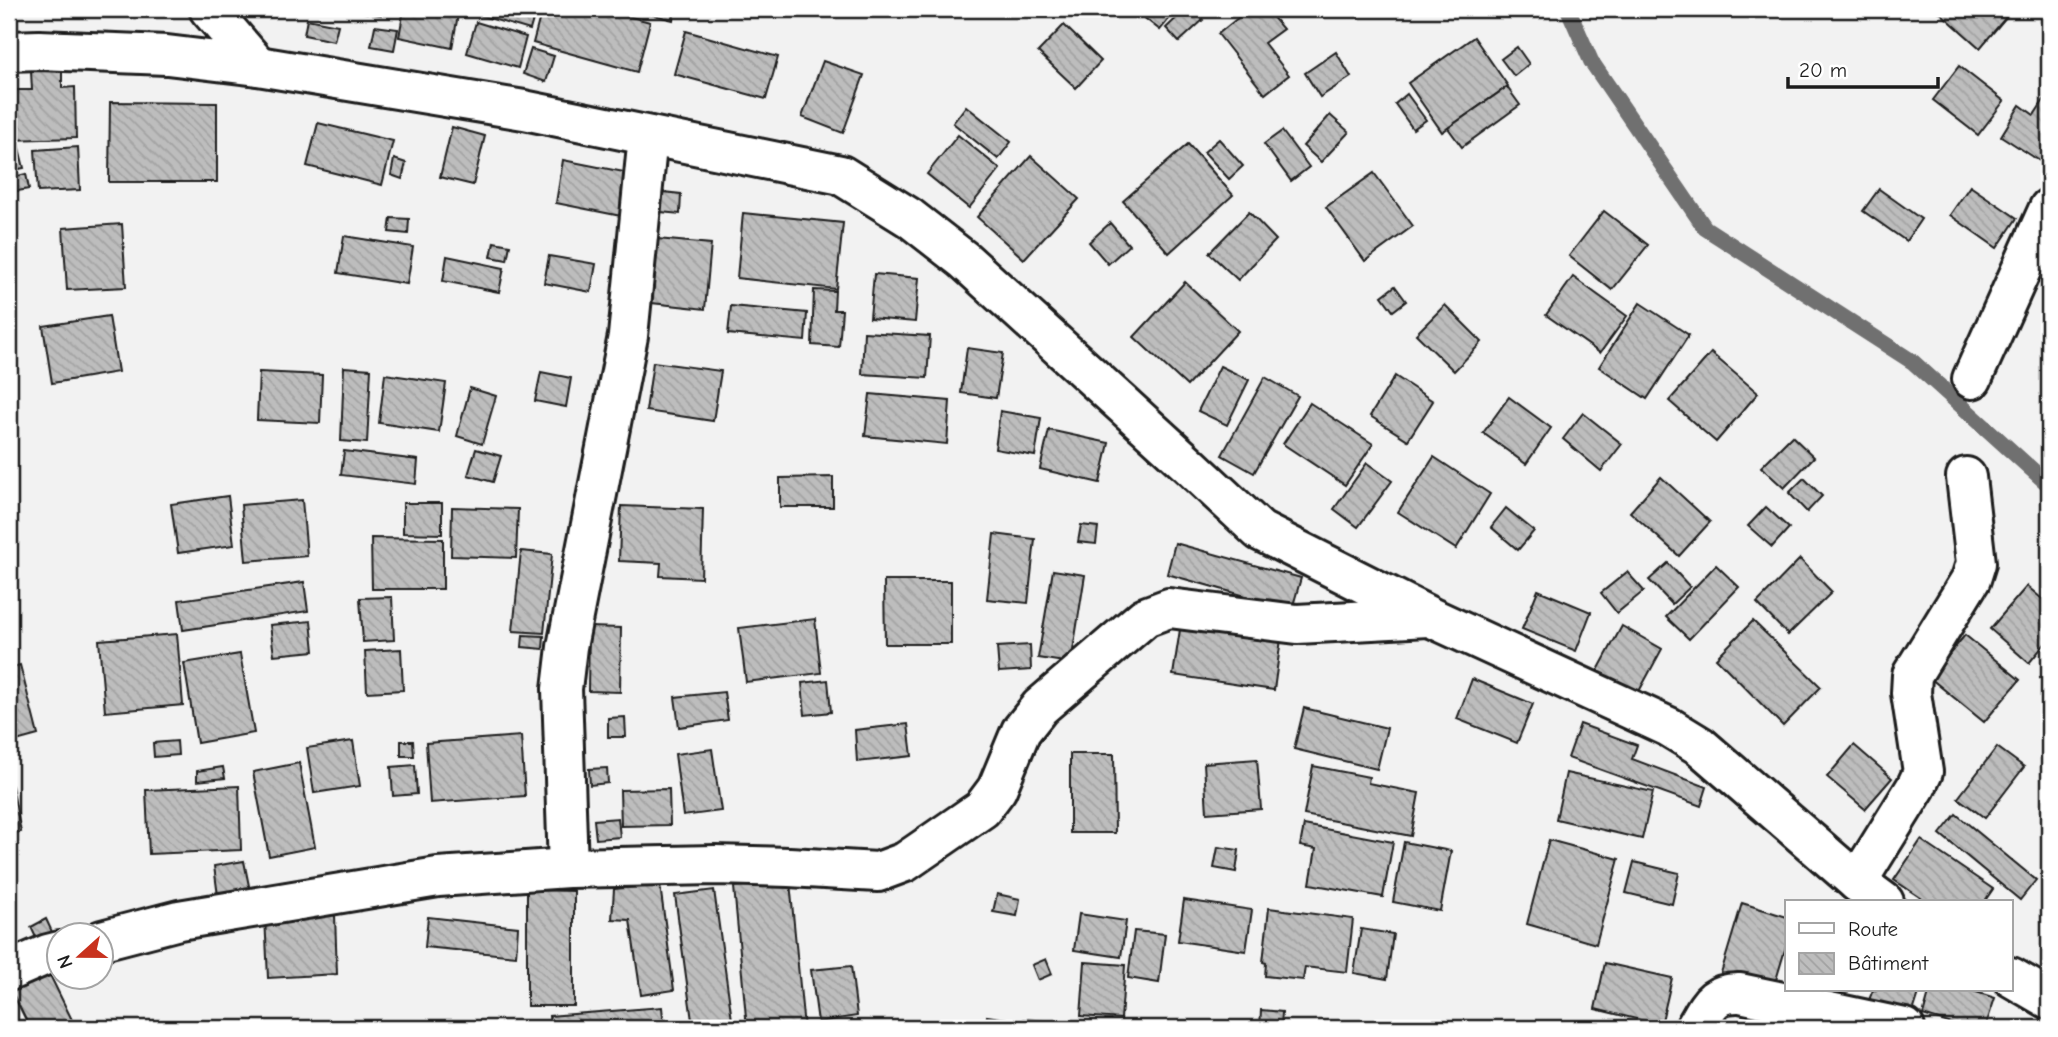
<svg xmlns="http://www.w3.org/2000/svg" width="2058" height="1037" font-family="'Comic Neue',sans-serif">
	<defs>
		<pattern id="building-back-hatch" width="6" height="6" patternUnits="userSpaceOnUse" patternTransform="scale(1.75)"><rect width="6" height="6" fill="#bdbdbd"/><path d="M-1 5l2 2M0 0l6 6M5-1l2 2" fill="none" stroke="#a2a2a2"/></pattern>
	</defs>
	<rect width="100%" height="100%" fill="#f2f2f2"/>
	<filter id="ink" filterUnits="userSpaceOnUse"><feTurbulence type="fractalNoise" baseFrequency=".0143" numOctaves="2"/><feDisplacementMap in="SourceGraphic" scale="14" xChannelSelector="R" yChannelSelector="G"/><feConvolveMatrix kernelMatrix="1 2 1 2 8 2 1 2 1" color-interpolation-filters="sRGB"/></filter>
	<g filter="url(#ink)">
		<g fill="none" stroke-linecap="round" stroke-linejoin="round">
			<!-- stream -->
			<path stroke="#707070" stroke-width="16" d="M1568,9L1591,61L1705,228L1913,362L2049,485"/>
		</g>
		<!-- building -->
		<g fill="url(#building-back-hatch)" stroke="#1c1c1c" stroke-width="2">
			<path d="M346,9H383L381,15Z"/>
			<path d="M404,9H459L452,48L399,37Z"/>
			<path d="M477,9H536L530,30L475,14Z"/>
			<path d="M542,9H601L650,22L637,72L533,43Z"/>
			<path d="M631,9H675L673,20Z"/>
			<path d="M1133,9H1177L1160,30Z"/>
			<path d="M1186,9H1193L1203,20L1179,42L1166,28Z"/>
			<path d="M1249,9H1266L1283,29L1264,43L1289,75L1265,94L1218,34Z"/>
			<path d="M1936,9H2013L1980,48Z"/>
			<path d="M307,19L338,25L334,41L304,35Z"/>
			<path d="M476,22L526,37L518,68L467,53Z"/>
			<path d="M1064,25L1101,61L1076,88L1038,52Z"/>
			<path d="M375,26L398,29L394,50L371,46Z"/>
			<path d="M686,31L778,57L766,99L674,74Z"/>
			<path d="M1474,37L1508,86L1442,132L1408,83Z"/>
			<path d="M1517,47L1529,64L1514,76L1501,59Z"/>
			<path d="M531,49L554,56L546,82L523,74Z"/>
			<path d="M1336,52L1351,77L1320,97L1305,73Z"/>
			<path d="M823,61L864,75L843,133L802,117Z"/>
			<path d="M1959,66L2004,101L1978,135L1933,100Z"/>
			<path d="M31,71H62V88L75,87L76,138L9,140V90H32Z"/>
			<path d="M1507,87L1520,105L1462,147L1448,128Z"/>
			<path d="M2049,92V159L2046,165L2001,136L2020,105L2034,115Z"/>
			<path d="M1407,94L1426,120L1413,129L1395,104Z"/>
			<path d="M110,102L217,103V182H109Z"/>
			<path d="M966,106L1011,142L998,159L953,123Z"/>
			<path d="M1330,115L1349,132L1321,162L1303,146Z"/>
			<path d="M318,123L393,141L382,185L307,166Z"/>
			<path d="M452,127L485,136L473,185L440,177Z"/>
			<path d="M1282,131L1309,167L1291,181L1264,144Z"/>
			<path d="M958,135L1000,169L969,208L927,174Z"/>
			<path d="M1219,139L1243,166L1229,179L1204,152Z"/>
			<path d="M18,144L24,168L9,171V146Z"/>
			<path d="M1188,144L1233,195L1169,253L1123,201Z"/>
			<path d="M78,147L80,190L38,192L35,150Z"/>
			<path d="M1031,156L1079,199L1024,259L977,217Z"/>
			<path d="M394,159L406,163L402,179L391,175Z"/>
			<path d="M563,160L629,173L621,216L556,203Z"/>
			<path d="M1374,173L1413,226L1365,261L1326,207Z"/>
			<path d="M26,174L29,189L12,192L9,178Z"/>
			<path d="M1970,186L2017,218L1997,248L1950,215Z"/>
			<path d="M1879,189L1921,219L1906,241L1863,211Z"/>
			<path d="M663,192L681,194L680,214L661,212Z"/>
			<path d="M1604,211L1648,245L1612,290L1569,256Z"/>
			<path d="M1249,212L1276,240L1238,280L1209,253Z"/>
			<path d="M743,213L843,223L836,289L737,278Z"/>
			<path d="M391,218L409,219L408,234L389,232Z"/>
			<path d="M1110,223L1129,245L1108,264L1089,242Z"/>
			<path d="M122,224L126,287L67,290L63,228Z"/>
			<path d="M344,236L413,247L407,284L338,273Z"/>
			<path d="M657,239L711,244L705,309L652,303Z"/>
			<path d="M494,242L510,245L507,260L491,257Z"/>
			<path d="M447,256L504,268L499,292L443,281Z"/>
			<path d="M549,256L596,264L591,292L544,283Z"/>
			<path d="M874,274L919,278L915,322L870,318Z"/>
			<path d="M1573,277L1627,316L1600,353L1546,315Z"/>
			<path d="M1185,282L1238,331L1187,386L1134,337Z"/>
			<path d="M1395,286L1406,301L1393,311L1382,296Z"/>
			<path d="M814,290L835,291L834,310H842L839,347L812,345Z"/>
			<path d="M1640,303L1689,335L1647,399L1599,367Z"/>
			<path d="M1445,305L1482,342L1454,371L1416,334Z"/>
			<path d="M731,306L807,313L805,341L728,334Z"/>
			<path d="M109,316L118,372L52,383L43,326Z"/>
			<path d="M864,332L930,336L927,378L862,374Z"/>
			<path d="M967,348L1003,353L996,398L961,393Z"/>
			<path d="M1711,353L1758,393L1716,442L1669,401Z"/>
			<path d="M653,362L721,371L713,421L646,411Z"/>
			<path d="M1220,366L1249,380L1227,425L1198,411Z"/>
			<path d="M344,367L371,369L367,443L341,441Z"/>
			<path d="M259,372L322,375L320,423L257,420Z"/>
			<path d="M541,372L571,378L566,407L535,401Z"/>
			<path d="M385,374L446,383L439,432L379,423Z"/>
			<path d="M1395,376L1433,401L1408,440L1370,416Z"/>
			<path d="M1265,377L1298,396L1254,473L1222,455Z"/>
			<path d="M470,388L496,396L482,444L457,436Z"/>
			<path d="M870,394L950,401L947,444L865,436Z"/>
			<path d="M1509,397L1551,428L1526,464L1483,433Z"/>
			<path d="M1310,403L1373,444L1345,485L1283,444Z"/>
			<path d="M1000,411L1041,418L1035,456L995,449Z"/>
			<path d="M1583,413L1622,444L1601,471L1563,439Z"/>
			<path d="M1049,430L1109,443L1100,483L1040,469Z"/>
			<path d="M1792,436L1814,457L1784,488L1761,467Z"/>
			<path d="M476,449L501,456L493,482L468,475Z"/>
			<path d="M344,451L418,460L416,484L341,475Z"/>
			<path d="M1434,457L1490,494L1456,549L1398,512Z"/>
			<path d="M1367,463L1392,481L1358,527L1334,509Z"/>
			<path d="M833,477V507H780V478Z"/>
			<path d="M1661,477L1710,522L1679,556L1630,512Z"/>
			<path d="M1804,478L1822,496L1807,512L1789,493Z"/>
			<path d="M228,496L234,545L178,553L171,504Z"/>
			<path d="M302,500L307,556L246,561L241,505Z"/>
			<path d="M403,503H442V534L403,533Z"/>
			<path d="M621,506L703,509L701,578L660,576L661,563L619,561Z"/>
			<path d="M452,507L518,509L516,558L451,556Z"/>
			<path d="M1766,507L1789,528L1772,547L1748,526Z"/>
			<path d="M1506,508L1534,531L1518,550L1491,527Z"/>
			<path d="M1081,525L1098,527L1096,544L1078,542Z"/>
			<path d="M994,534L1035,539L1028,603L987,599Z"/>
			<path d="M371,538L443,539V589H372Z"/>
			<path d="M1175,543L1301,578L1292,609L1167,574Z"/>
			<path d="M521,551L552,554L544,633L513,631Z"/>
			<path d="M1800,559L1832,592L1788,635L1757,603Z"/>
			<path d="M1668,563L1690,587L1672,604L1649,580Z"/>
			<path d="M1716,565L1739,587L1689,639L1666,617Z"/>
			<path d="M1053,570L1085,575L1071,663L1038,658Z"/>
			<path d="M1627,572L1644,591L1617,613L1601,593Z"/>
			<path d="M884,581H951V644H885Z"/>
			<path d="M304,582L308,611L183,630L179,600Z"/>
			<path d="M2027,586L2049,605V639L2029,663L1990,629Z"/>
			<path d="M1538,590L1591,612L1576,651L1522,629Z"/>
			<path d="M392,597L394,640L363,642L360,598Z"/>
			<path d="M815,619L821,673L746,682L739,628Z"/>
			<path d="M311,621L314,651L274,655L270,625Z"/>
			<path d="M1753,621L1821,687L1783,726L1716,658Z"/>
			<path d="M1181,623L1281,639L1274,690L1173,675Z"/>
			<path d="M1622,626L1662,649L1637,695L1597,672Z"/>
			<path d="M589,627L621,628L620,692L588,691Z"/>
			<path d="M177,634L183,705L105,712L99,640Z"/>
			<path d="M523,635L544,636L543,649L522,647Z"/>
			<path d="M1965,635L2020,680L1984,722L1930,678Z"/>
			<path d="M1030,645L1031,670L999,672L997,647Z"/>
			<path d="M401,649L403,690L367,692L365,651Z"/>
			<path d="M240,654L254,733L197,743L184,663Z"/>
			<path d="M20,665L38,735L9,743V668Z"/>
			<path d="M2049,667V686L2040,678Z"/>
			<path d="M1472,679L1533,704L1517,743L1457,719Z"/>
			<path d="M828,680L831,712L805,715L802,683Z"/>
			<path d="M724,692L728,720L679,727L675,697Z"/>
			<path d="M1304,708L1387,728L1377,769L1294,749Z"/>
			<path d="M625,717L626,737H608V718Z"/>
			<path d="M908,724L912,756L857,762L855,730Z"/>
			<path d="M1580,724L1637,745L1632,759L1707,787L1701,806L1568,758Z"/>
			<path d="M521,736L525,796L430,803L426,743Z"/>
			<path d="M177,741L178,755L154,757L153,743Z"/>
			<path d="M353,741L360,786L314,793L307,748Z"/>
			<path d="M401,741H413L414,756H401Z"/>
			<path d="M1854,745L1892,778L1865,809L1827,777Z"/>
			<path d="M1997,747L2024,767L1985,818L1958,798Z"/>
			<path d="M712,749L721,811L683,816L675,754Z"/>
			<path d="M1070,754H1114L1115,833H1070Z"/>
			<path d="M1257,759L1261,809L1207,813L1204,763Z"/>
			<path d="M299,763L315,847L269,856L253,772Z"/>
			<path d="M415,765L417,794L393,796L391,767Z"/>
			<path d="M1313,766L1369,777L1368,783L1419,793L1411,836L1304,815Z"/>
			<path d="M223,767L225,778L197,781V771Z"/>
			<path d="M607,768L608,783L590,785L589,769Z"/>
			<path d="M1566,773L1653,792L1642,839L1556,819Z"/>
			<path d="M12,786L21,832L9,834V787Z"/>
			<path d="M239,786L241,850L149,854L146,790Z"/>
			<path d="M669,789L670,825L621,826L620,790Z"/>
			<path d="M1956,814L2036,880L2020,900L1940,834Z"/>
			<path d="M618,818L620,837L596,839L594,820Z"/>
			<path d="M1304,825L1393,842L1383,897L1310,884L1316,849L1300,846Z"/>
			<path d="M1549,840L1619,859L1596,944L1527,924Z"/>
			<path d="M1921,840L1993,889L1984,902H1927L1894,880Z"/>
			<path d="M1404,842L1451,851L1440,911L1393,902Z"/>
			<path d="M1218,847L1239,850L1236,872L1214,868Z"/>
			<path d="M244,861L250,891L218,896L214,866Z"/>
			<path d="M1634,862L1679,873L1672,904L1626,893Z"/>
			<path d="M790,882L804,1028H747L734,887Z"/>
			<path d="M660,885L674,990L641,995L630,920L612,919L614,889Z"/>
			<path d="M527,890L574,891V1006H527Z"/>
			<path d="M714,890L733,1027L693,1028L675,895Z"/>
			<path d="M997,894L1020,899L1017,916L993,912Z"/>
			<path d="M1184,900L1252,910L1246,951L1178,941Z"/>
			<path d="M1742,903L1787,917V943L1773,990L1721,973Z"/>
			<path d="M1269,908L1353,919L1347,972L1305,967L1303,980L1265,976L1266,963L1263,962Z"/>
			<path d="M1079,914L1126,921L1121,957L1074,950Z"/>
			<path d="M335,915L337,974L268,978L265,917Z"/>
			<path d="M428,917L518,927L516,956L425,947Z"/>
			<path d="M46,919L54,936L39,944L31,927Z"/>
			<path d="M1361,929L1393,934L1387,979L1354,973Z"/>
			<path d="M1134,931L1165,934L1159,983L1128,978Z"/>
			<path d="M1046,959L1052,974L1038,980L1032,965Z"/>
			<path d="M1085,962L1125,965L1121,1019L1081,1016Z"/>
			<path d="M1605,963L1672,978L1661,1025L1595,1009Z"/>
			<path d="M851,966L857,1016L818,1022L811,970Z"/>
			<path d="M46,967L76,1028H30L9,986Z"/>
			<path d="M1873,990H1920L1912,1015L1869,1000Z"/>
			<path d="M1930,990H1970L1995,998L1985,1028H1965L1923,1015Z"/>
			<path d="M662,1007L664,1028H550L549,1016Z"/>
			<path d="M1261,1010L1282,1012L1281,1028H1260Z"/>
			<path d="M987,1016L1015,1020L1014,1028H985Z"/>
			<path d="M1024,1019L1066,1023L1065,1028H1023Z"/>
		</g>
		<g fill="none" stroke-linecap="round" stroke-linejoin="round">
			<!-- minor casing -->
			<g stroke="#1c1c1c" stroke-width="44">
				<g id="minor">
					<path d="M209,9L258,66"/>
					<path d="M9,51L39,50L167,55L258,66L524,110L841,175L910,218L964,260L1188,464L1260,531L1430,617L1669,727L1700,746L1857,882L1884,902"/>
					<path d="M1972,379L2049,208"/>
					<path d="M568,868L562,689L567,647L628,336L648,136"/>
					<path d="M1857,882L1916,787L1923,772L1911,693L1912,675L1971,579L1976,563L1966,477"/>
					<path d="M102,940L179,920L438,877L568,868L715,865L789,867L878,872L905,862L982,809L997,789L1021,731L1040,707L1145,617L1169,608L1297,624L1428,617"/>
					<path d="M9,971L48,954L60,951"/>
					<path d="M2011,977L2049,999"/>
					<path d="M1695,1028C1708,1007 1711,992 1740,993L1905,1028"/>
				</g>
			</g>
			<!-- minor -->
			<use href="#minor" stroke="#fff" stroke-width="38"/>
		</g>
	</g>
	<!-- margin -->
	<rect width="2058" height="1037" fill="none" stroke="#fff" stroke-width="35"/>
	<rect x="18" y="18" width="2023" height="1002" fill="none" stroke="#1c1c1c" stroke-width="2.5" filter="url(#ink)"/>
	<!-- legend -->
	<rect x="1785" y="900" width="228" height="91" fill="#ffffff" stroke="#a4a4a4" stroke-width="2"/>
	<rect x="1799" y="923" width="35" height="10" fill="#ffffff" stroke="#a4a4a4" stroke-width="2"/>
	<text x="1848" y="936" font-size="21" fill="#1c1c1c">Route</text>
	<rect x="1799" y="953" width="35" height="21" fill="url(#building-back-hatch)" stroke="#a4a4a4" stroke-width="2"/>
	<text x="1848" y="970" font-size="21" fill="#1c1c1c">Bâtiment</text>
	<!-- north arrow -->
	<g transform="translate(80 956) rotate(249)"><circle r="33" fill="#ffffff" stroke="#a4a4a4" stroke-width="2"/>
	<path d="M0-5L12 26L0 18L-12 26Z" fill="#c8321e"/>
	<text y="-10" font-size="19" font-weight="bold" text-anchor="middle" fill="#1c1c1c">N</text>
	</g>
	<!-- scale -->
	<path d="M1788 77v10h150v-10" fill="none" stroke="#1c1c1c" stroke-width="3.5"/>
	<text x="1799" y="77" font-size="21" fill="#1c1c1c" stroke="#ffffff" stroke-width="5" paint-order="stroke">20 m</text>
</svg>
